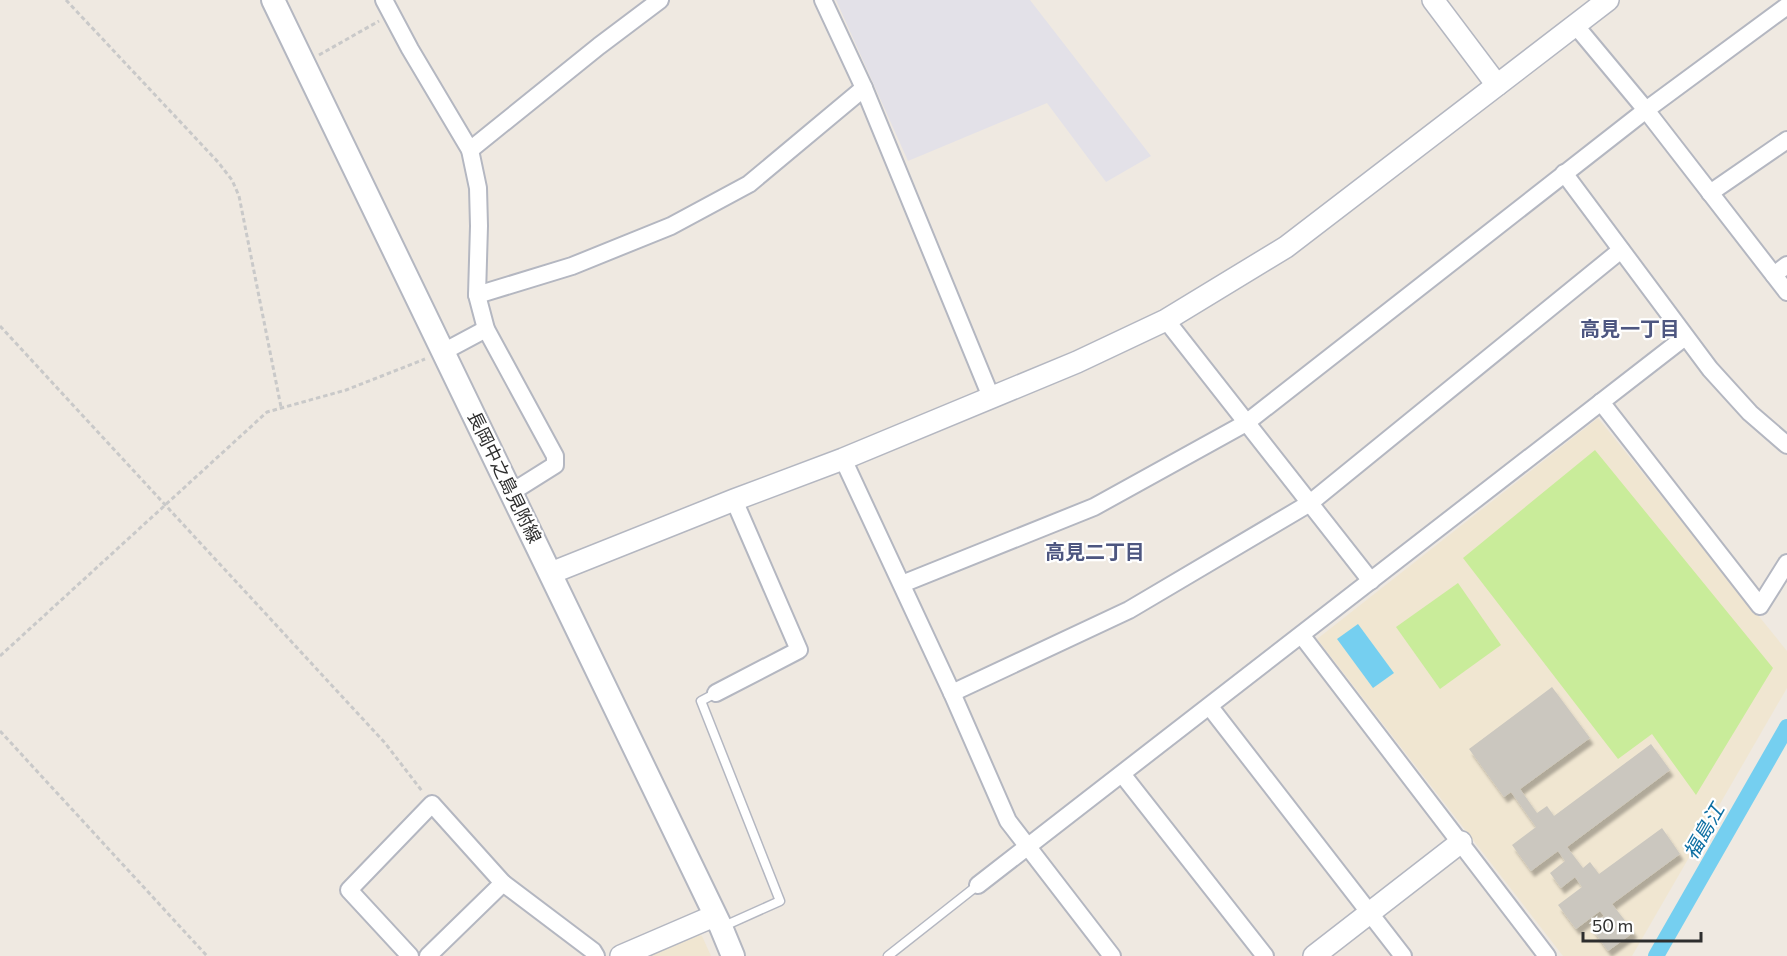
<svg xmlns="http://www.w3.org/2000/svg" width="1787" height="956" font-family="Commissioner,'Noto Sans JP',sans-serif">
	<defs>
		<filter id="shadow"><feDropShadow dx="3.5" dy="6" stdDeviation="1.5" flood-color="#0004"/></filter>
	</defs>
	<rect width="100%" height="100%" fill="#efe9e1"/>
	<!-- industrial -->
	<path fill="#e3e1e8" d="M836,0H1030L1151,156L1106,182L1047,103L908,161Z"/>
	<!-- education -->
	<g fill="#f0e6d1">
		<path d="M1598,418L1787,651V688L1632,956H1563L1317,639Z"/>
		<path d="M693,932L702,936L711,956H638Z"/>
	</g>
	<!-- pitch -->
	<g fill="#c9ec9a">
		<path d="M1595,450L1773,668L1696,795L1652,734L1618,759L1463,558Z"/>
		<path d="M1458,583L1501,645L1440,689L1396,627Z"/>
	</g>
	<!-- water -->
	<path fill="#75cff0" d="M1358,624L1394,673L1373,688L1337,639Z"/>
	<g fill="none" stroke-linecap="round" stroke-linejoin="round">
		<!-- canal -->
		<path stroke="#75cff0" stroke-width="16" d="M1656,956L1787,727"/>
	</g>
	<!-- building -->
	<path fill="#cbc7bf" filter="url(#shadow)" d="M1552,687L1590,738L1520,789L1537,813L1547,806L1554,816L1651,744L1670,770L1567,847L1583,868L1590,862L1599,874L1662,828L1680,854L1612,904L1634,932L1608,951L1590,926L1604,916L1600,911L1576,929L1558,905L1582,887L1575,877L1561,888L1550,873L1565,861L1558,851L1531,871L1512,845L1536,827L1511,792L1504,797L1469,749Z"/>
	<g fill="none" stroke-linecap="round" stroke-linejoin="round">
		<!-- service casing -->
		<g stroke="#b4b7c1" stroke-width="11">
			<g id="service">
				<path d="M716,693L701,701L780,901L722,927"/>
				<path d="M888,956L978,885"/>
			</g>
		</g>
		<!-- minor casing -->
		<g stroke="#b4b7c1" stroke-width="20">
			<g id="minor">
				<path d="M384,0L410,49L470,150L478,188L479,226L477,295L486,329L555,456V465L512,492"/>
				<path d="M823,0L864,88L991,397"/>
				<path d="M1576,26L1646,110L1787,292"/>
				<path d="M470,150L599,46L660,0"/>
				<path d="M1564,173L1710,369L1750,413L1787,445"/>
				<path d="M1710,193L1787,140"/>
				<path d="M1774,275L1787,265"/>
				<path d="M477,295L572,266L671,226L749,184L864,88"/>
				<path d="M1166,320L1371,581"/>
				<path d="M443,352L486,329"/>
				<path d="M1601,402L1760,606L1787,563"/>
				<path d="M843,459L952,693L1008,821L1112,956"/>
				<path d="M902,584L1094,507L1246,423L1646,110L1787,6"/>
				<path d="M1302,636L1547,956"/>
				<path d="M716,693L799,650L734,500"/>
				<path d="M952,693L1129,610L1310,503L1621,250"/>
				<path d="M1210,707L1403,956"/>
				<path d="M1122,774L1265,956"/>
				<path d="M978,885L1685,337"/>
				<path d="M410,956L349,890L432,804L503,883L593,951L596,956"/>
				<path d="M428,956L503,883"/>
			</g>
		</g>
		<!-- tertiary casing -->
		<g stroke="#b4b7c1" stroke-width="24">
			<g id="tertiary">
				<path d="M1433,0L1497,85"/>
				<path d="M551,573L734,500L843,459L1077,362L1166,320L1286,247L1608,0"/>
				<path d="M621,956L714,916"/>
				<path d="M1314,956L1461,842"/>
			</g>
		</g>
		<!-- secondary casing -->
		<g stroke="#b4b7c1" stroke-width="26">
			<path id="secondary" d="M273,0L721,927L733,956"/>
		</g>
		<!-- path -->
		<g stroke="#c9c9c9" stroke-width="3" stroke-dasharray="4.5 3" stroke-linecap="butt">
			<path d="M66,0L218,162L232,180L239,196L281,407"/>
			<path d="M319,55L379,21"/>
			<path d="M0,326L385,743L422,791"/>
			<path d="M0,656L267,412L346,390L425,359"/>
			<path d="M0,731L207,956"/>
		</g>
		<!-- service -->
		<use href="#service" stroke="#fff" stroke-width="8"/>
		<!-- minor -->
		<use href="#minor" stroke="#fff" stroke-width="16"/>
		<!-- tertiary -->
		<use href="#tertiary" stroke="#fff" stroke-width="21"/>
		<!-- secondary -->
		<use href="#secondary" stroke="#fff" stroke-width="22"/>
	</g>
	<g text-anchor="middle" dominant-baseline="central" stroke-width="4.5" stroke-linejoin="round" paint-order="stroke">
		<!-- street labels -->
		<g font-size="18" fill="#2e2e2e" stroke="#fff">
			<text transform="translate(505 477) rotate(64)">長岡中之島見附線</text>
		</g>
		<!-- neighbourhood labels -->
		<g font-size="20" font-weight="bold" fill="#4d5680" stroke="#fff">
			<text x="1630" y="328">高見一丁目</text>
			<text x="1095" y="551">高見二丁目</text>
		</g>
		<!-- water labels -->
		<g font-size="20" font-style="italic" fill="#0d6fa3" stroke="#fff">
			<text transform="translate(1703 831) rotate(-60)">福島江</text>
		</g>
	</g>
	<!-- scale -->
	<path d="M1583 932v9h118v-9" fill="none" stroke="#2e2e2e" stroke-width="3"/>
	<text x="1592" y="932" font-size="18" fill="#2e2e2e" stroke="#ffffff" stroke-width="4.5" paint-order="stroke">50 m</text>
</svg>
